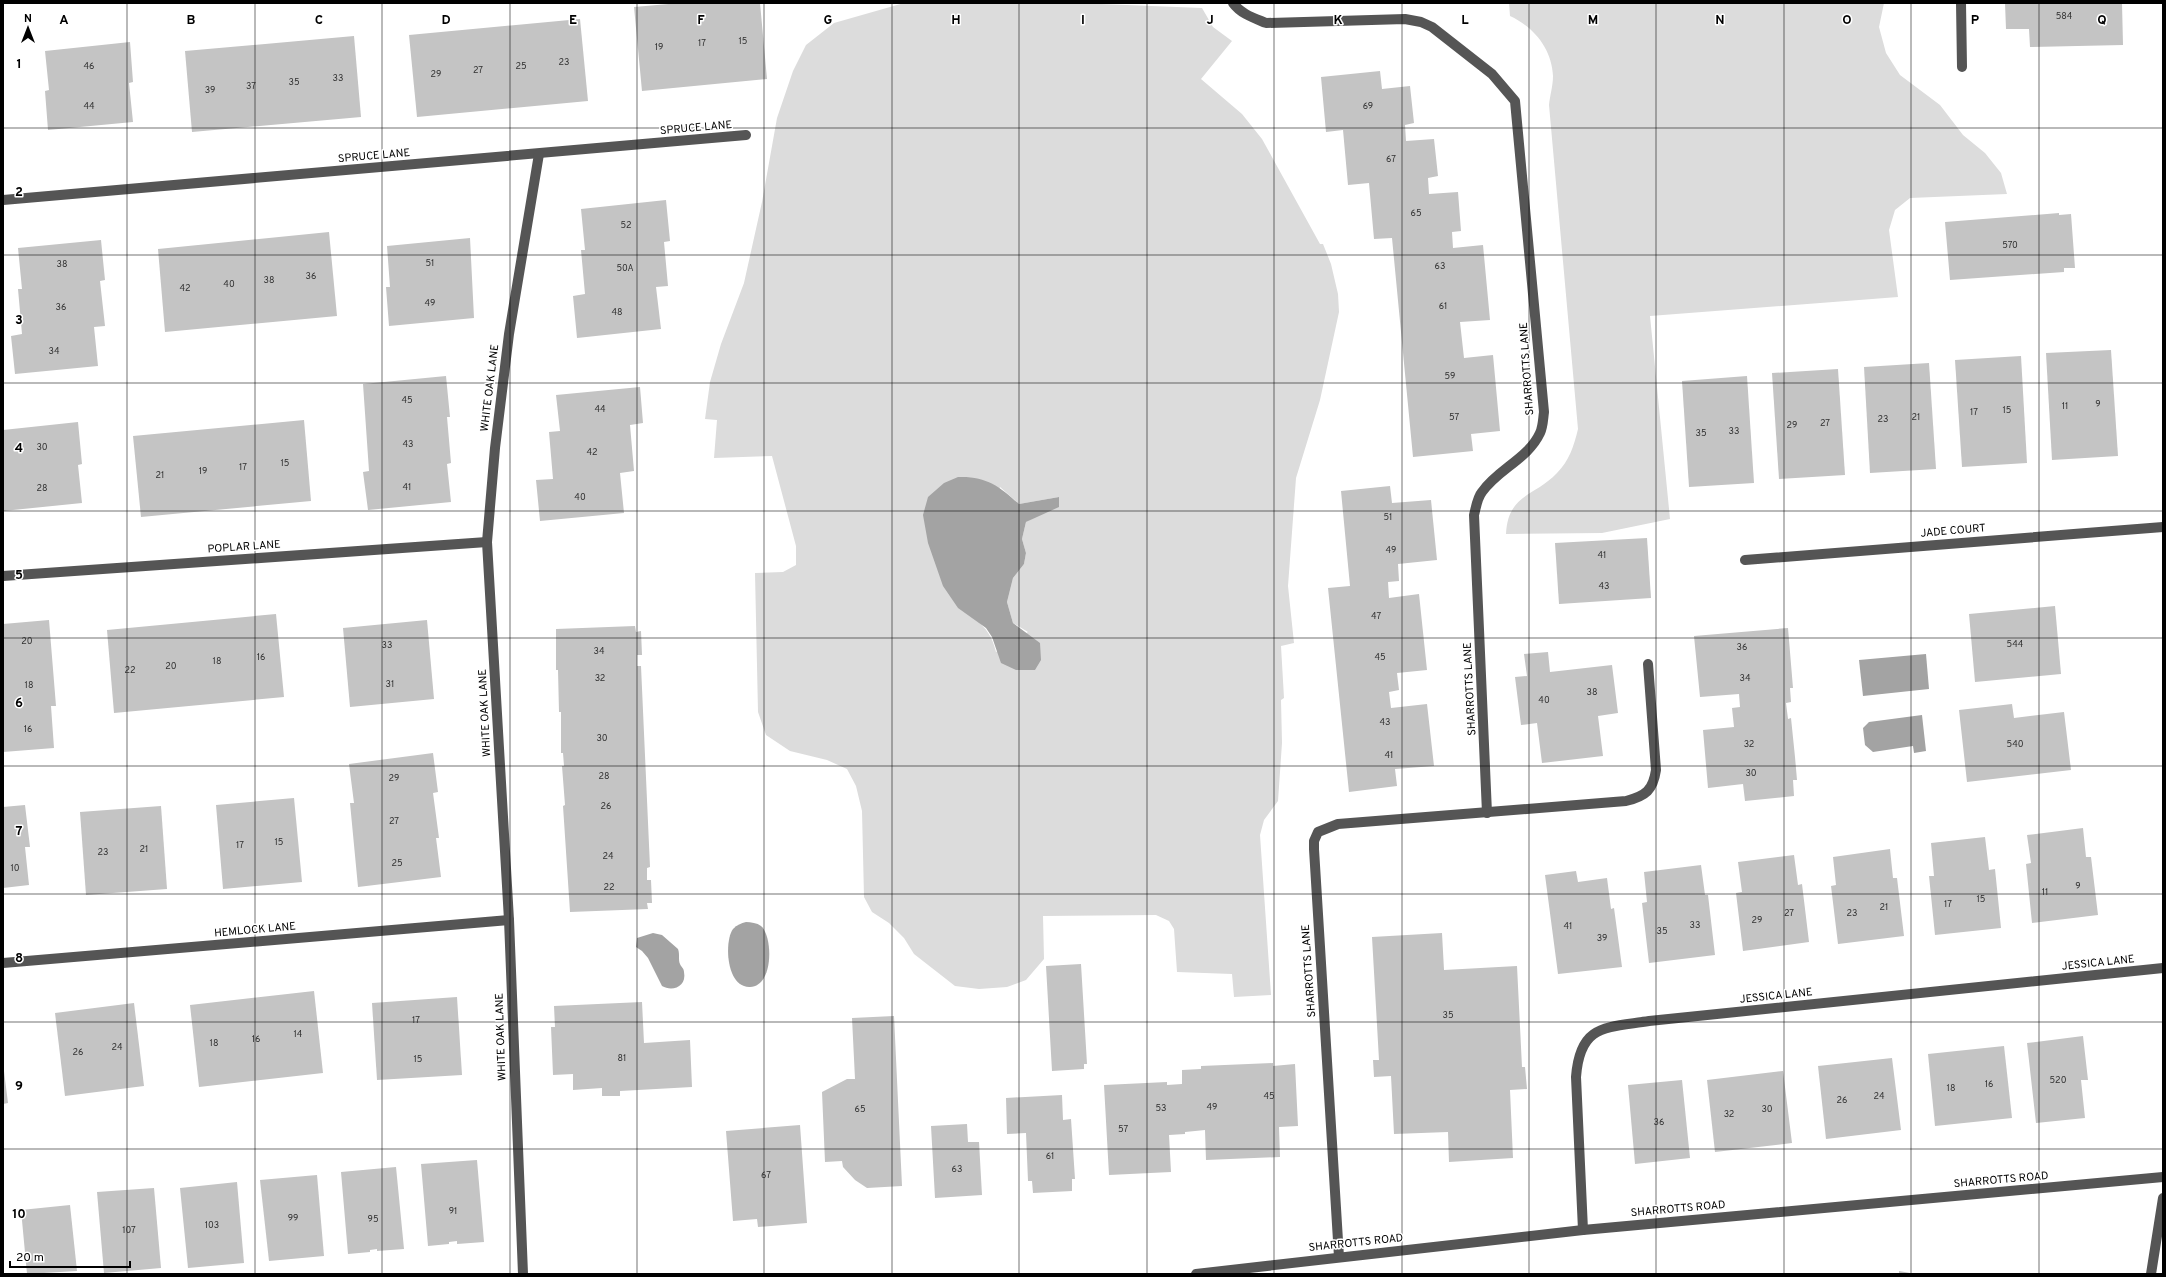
<svg xmlns="http://www.w3.org/2000/svg" width="2166" height="1277" font-family="Overpass,sans-serif">
	<rect width="100%" height="100%" fill="#fff"/>
	<!-- green -->
	<g fill="#dcdcdc" fill-rule="evenodd">
		<path d="M904,3H1076L1202,8L1213,27L1232,41L1201,79L1242,114L1262,139L1320,244H1323L1331,264L1338,294L1339,312L1320,400L1296,478L1288,586L1294,643L1281,646L1284,698L1281,700L1282,743L1278,801L1264,820L1260,835L1271,995L1234,997L1232,974L1177,972L1174,929L1169,921L1156,915L1043,916L1044,959L1026,980L1007,987L979,989L955,986L914,954L904,938L889,923L872,912L864,897L862,811L856,786L847,769L827,760L790,751L766,735L758,712L755,573L783,572L796,565V546L772,456L714,458L717,420L705,419L710,382L721,344L744,283L762,202L777,118L793,71L806,45L834,23ZM1000,487L1019,504L1059,497L1041,514L1026,522L1022,539L1026,553L1024,564L1013,578L1007,602L1013,623L1028,632L996,652C992,636 987,629 974,618Z"/>
		<path d="M1509,3H1884L1879,27L1886,53L1900,75L1940,105L1963,135L1985,153L2001,173L2007,194L1910,198L1895,210L1889,230L1898,297L1650,316L1670,519L1602,533L1506,534C1508,494 1534,497 1557,473C1569,461 1574,446 1578,429L1549,105C1550,95 1553,86 1553,76C1552,49 1534,27 1510,16Z"/>
	</g>
	<!-- water -->
	<g fill="#a3a3a3">
		<path d="M958,477C986,476 999,486 1019,504L1059,497V507L1026,522L1022,539L1026,553L1024,564L1013,578L1007,602L1013,623L1040,643L1041,660L1035,670H1016L1001,663L992,637L986,628L958,608L943,586L928,543L923,515L928,497L944,483Z"/>
		<path d="M1926,654L1929,689L1863,696L1859,660Z"/>
		<path d="M1922,715L1926,751L1914,753L1913,746L1873,752L1865,745L1863,728L1869,722Z"/>
		<path d="M746,922C751,922 757,923 761,926C773,936 774,986 750,987C726,988 724,941 733,929C737,925 741,923 746,922Z"/>
		<path d="M653,933L662,935L678,949C680,954 678,960 680,964C681,967 684,968 684,972C687,987 672,992 662,986L648,958L642,951L636,947L637,938Z"/>
	</g>
	<!-- building -->
	<g fill="#c4c4c4">
		<path d="M680,3H760L767,79L642,91L634,7Z"/>
		<path d="M2005,3H2122L2123,45L2030,47L2029,29H2006Z"/>
		<path d="M580,19L588,101L417,117L409,35Z"/>
		<path d="M354,36L361,117L192,132L185,51Z"/>
		<path d="M130,42L133,82L129,83L133,122L48,130L45,91L49,90L45,51Z"/>
		<path d="M1380,71L1382,89L1410,86L1414,123L1405,125L1406,141L1434,139L1438,176L1428,178L1429,194L1458,192L1461,231L1452,232L1453,248L1483,245L1490,320L1460,322L1464,358L1493,355L1500,431L1471,434L1473,451L1413,457L1392,238L1374,239L1369,183L1348,185L1343,130L1326,132L1321,77Z"/>
		<path d="M666,200L670,241L664,242L668,286L656,287L661,329L577,338L573,296L585,294L581,250H585L581,209Z"/>
		<path d="M2059,213V215L2071,214L2075,268H2064V272L1950,280L1945,222Z"/>
		<path d="M329,232L337,316L165,332L158,249Z"/>
		<path d="M470,238L474,318L389,326L386,287H390L387,246Z"/>
		<path d="M101,240L105,280L100,281L105,326L94,327L98,366L15,374L11,336L22,334L18,289H22L18,248Z"/>
		<path d="M2111,350L2118,456L2052,460L2046,353Z"/>
		<path d="M2021,356L2027,463L1962,467L1955,360Z"/>
		<path d="M1929,363L1936,469L1870,473L1864,367Z"/>
		<path d="M1838,369L1845,475L1779,479L1772,373Z"/>
		<path d="M446,376L450,417H447L451,463L447,464L451,502L368,510L363,472L369,471L363,384Z"/>
		<path d="M1747,376L1754,483L1689,487L1682,381Z"/>
		<path d="M640,387L643,423L630,425L634,471L620,473L624,513L540,521L536,480L553,479L549,432L560,431L556,395Z"/>
		<path d="M304,420L311,501L141,517L133,436Z"/>
		<path d="M78,422L82,464L78,465L82,503L3,511V430Z"/>
		<path d="M1390,486L1392,503L1431,500L1437,560L1398,564L1399,581L1388,582L1389,598L1419,594L1427,670L1397,673L1399,690L1389,692L1391,708L1427,704L1434,766L1395,769L1397,786L1349,792L1328,588L1350,586L1341,491Z"/>
		<path d="M1647,538L1651,598L1559,604L1555,543Z"/>
		<path d="M2055,606L2061,674L1975,682L1969,614Z"/>
		<path d="M276,614L284,697L114,713L107,630Z"/>
		<path d="M49,620L56,706H51L54,748L3,752V624Z"/>
		<path d="M427,620L434,699L350,707L343,628Z"/>
		<path d="M635,626L636,632L641,631L642,655H637V666H641L650,867L647,868V880H651L652,903H647L648,909L570,912L563,806L565,805L562,766H564L563,753H561V712H559L558,670H556V629Z"/>
		<path d="M1788,628L1793,688H1790L1791,702L1786,703L1788,719L1791,718L1795,757L1797,780H1793L1794,796L1745,801L1743,784L1708,788L1703,730L1734,727L1732,708L1740,707L1739,694L1700,697L1694,636Z"/>
		<path d="M1548,652L1550,672L1612,665L1618,713L1598,716L1603,756L1542,763L1537,723L1521,725L1515,677L1527,676L1524,654Z"/>
		<path d="M2012,704L2014,718L2064,712L2071,770L1967,782L1959,710Z"/>
		<path d="M433,753L438,792L433,793L439,838H436L441,877L358,887L350,803H354L349,764Z"/>
		<path d="M294,798L302,882L223,889L216,805Z"/>
		<path d="M25,805L30,847H25L29,885L3,888V807Z"/>
		<path d="M161,806L167,889L86,895L80,812Z"/>
		<path d="M2083,828L2086,857H2091L2098,915L2032,923L2026,864L2031,863L2027,835Z"/>
		<path d="M1985,837L1989,870L1995,869L2001,928L1935,935L1929,876H1934L1931,843Z"/>
		<path d="M1890,849L1893,878H1897L1904,936L1838,944L1831,886L1836,885L1833,857Z"/>
		<path d="M1794,855L1798,885L1802,884L1809,942L1743,951L1736,893L1742,892L1738,862Z"/>
		<path d="M1701,865L1705,895H1708L1715,955L1649,963L1642,903L1647,902L1644,872Z"/>
		<path d="M1576,871L1578,882L1607,878L1611,909L1614,908L1622,967L1558,974L1545,875Z"/>
		<path d="M1442,933L1444,970L1517,966L1522,1067H1525L1527,1089L1510,1090L1513,1158L1449,1162L1448,1132L1394,1134L1391,1076L1374,1077L1373,1060H1379L1372,937Z"/>
		<path d="M1081,964L1087,1064H1084V1069L1052,1071L1046,966Z"/>
		<path d="M314,991L323,1073L199,1087L190,1005Z"/>
		<path d="M457,997L462,1075L377,1080L372,1003Z"/>
		<path d="M642,1002L644,1043L690,1040L692,1087L620,1091V1096H602V1088L573,1090V1074L553,1075L551,1027H555L554,1006Z"/>
		<path d="M134,1003L144,1086L65,1096L55,1013Z"/>
		<path d="M894,1016L902,1186L867,1188L855,1180L843,1167L842,1161L825,1162L822,1092L847,1079H855L852,1018Z"/>
		<path d="M2083,1036L2088,1080H2081L2085,1118L2036,1123L2027,1043Z"/>
		<path d="M2004,1046L2012,1118L1935,1126L1928,1054Z"/>
		<path d="M1892,1058L1901,1130L1826,1139L1818,1066Z"/>
		<path d="M3,1063L8,1103L3,1104Z"/>
		<path d="M1273,1063V1066L1295,1064L1298,1126L1279,1127L1280,1157L1206,1160L1205,1130L1185,1132V1134L1169,1135L1171,1172L1109,1175L1104,1085L1167,1082V1085L1182,1084V1070L1201,1069V1066Z"/>
		<path d="M1783,1071L1792,1143L1715,1152L1707,1080Z"/>
		<path d="M1682,1080L1690,1158L1635,1164L1628,1085Z"/>
		<path d="M1062,1095L1063,1120L1071,1119L1075,1179H1072V1191L1033,1193L1032,1181H1028L1026,1133L1007,1134L1006,1098Z"/>
		<path d="M967,1124L968,1142H979L982,1195L935,1198L931,1126Z"/>
		<path d="M800,1125L807,1223L758,1227L757,1219L733,1221L726,1131Z"/>
		<path d="M477,1160L484,1242L457,1244V1241L449,1242V1244L428,1246L421,1164Z"/>
		<path d="M396,1167L404,1249L377,1251V1249L370,1250V1252L348,1254L341,1172Z"/>
		<path d="M317,1175L324,1256L269,1261L260,1180Z"/>
		<path d="M237,1182L244,1263L188,1268L180,1188Z"/>
		<path d="M154,1188L161,1268L104,1273L97,1192Z"/>
		<path d="M70,1205L77,1271L27,1274L21,1210Z"/>
		<path d="M1899,1271L1910,1273V1274H1899Z"/>
	</g>
	<g fill="none" stroke-linecap="round" stroke-linejoin="round">
		<!-- minor -->
		<g stroke="#555" stroke-width="10">
			<path d="M1233,3C1241,14 1254,18 1266,23L1405,19L1421,22L1432,27L1492,74L1515,101L1544,412C1543,419 1543,427 1540,433C1528,459 1498,469 1482,492C1477,498 1476,508 1474,515L1487,813"/>
			<path d="M1961,3L1962,67"/>
			<path d="M3,200L746,135"/>
			<path d="M1745,560L2163,527"/>
			<path d="M3,576L487,542"/>
			<path d="M3,963L509,920"/>
			<path d="M1583,1230L1576,1077C1580,1024 1605,1028 1649,1021L2163,968"/>
			<path d="M1339,1257L1314,849V841L1318,832L1338,824L1626,801C1646,796 1653,790 1656,770L1648,664"/>
			<path d="M523,1274L509,920L487,542L495,448L509,334L539,154"/>
			<path d="M1196,1274L1583,1230L2163,1177"/>
			<path d="M2151,1274L2163,1198"/>
		</g>
	</g>
	<!-- grid -->
	<path fill="none" stroke="#000" stroke-width="1" stroke-opacity="0.55" d="M127,3V1274M255,3V1274M382,3V1274M510,3V1274M637,3V1274M764,3V1274M892,3V1274M1019,3V1274M1147,3V1274M1274,3V1274M1402,3V1274M1529,3V1274M1656,3V1274M1784,3V1274M1911,3V1274M2039,3V1274M3,128H2163M3,255H2163M3,383H2163M3,511H2163M3,638H2163M3,766H2163M3,894H2163M3,1022H2163M3,1149H2163"/>
	<g text-anchor="middle" dominant-baseline="central" stroke-width="3" stroke-linejoin="round" paint-order="stroke">
		<!-- number labels -->
		<g font-size="9" fill="#313131">
			<text x="2064" y="16">584</text>
			<text x="743" y="41">15</text>
			<text x="702" y="43">17</text>
			<text x="659" y="47">19</text>
			<text x="564" y="62">23</text>
			<text x="89" y="66">46</text>
			<text x="521" y="66">25</text>
			<text x="478" y="70">27</text>
			<text x="436" y="74">29</text>
			<text x="338" y="78">33</text>
			<text x="294" y="82">35</text>
			<text x="251" y="86">37</text>
			<text x="210" y="90">39</text>
			<text x="89" y="106">44</text>
			<text x="1368" y="106">69</text>
			<text x="1391" y="159">67</text>
			<text x="1416" y="213">65</text>
			<text x="626" y="225">52</text>
			<text x="2010" y="245">570</text>
			<text x="430" y="263">51</text>
			<text x="62" y="264">38</text>
			<text x="1440" y="266">63</text>
			<text x="625" y="268">50A</text>
			<text x="311" y="276">36</text>
			<text x="269" y="280">38</text>
			<text x="229" y="284">40</text>
			<text x="185" y="288">42</text>
			<text x="430" y="303">49</text>
			<text x="1443" y="306">61</text>
			<text x="61" y="307">36</text>
			<text x="617" y="312">48</text>
			<text x="54" y="351">34</text>
			<text x="1450" y="376">59</text>
			<text x="407" y="400">45</text>
			<text x="2098" y="404">9</text>
			<text x="2065" y="406">11</text>
			<text x="600" y="409">44</text>
			<text x="2007" y="410">15</text>
			<text x="1974" y="412">17</text>
			<text x="1454" y="417">57</text>
			<text x="1916" y="417">21</text>
			<text x="1883" y="419">23</text>
			<text x="1825" y="423">27</text>
			<text x="1792" y="425">29</text>
			<text x="1734" y="431">33</text>
			<text x="1701" y="433">35</text>
			<text x="408" y="444">43</text>
			<text x="42" y="447">30</text>
			<text x="592" y="452">42</text>
			<text x="285" y="463">15</text>
			<text x="243" y="467">17</text>
			<text x="203" y="471">19</text>
			<text x="160" y="475">21</text>
			<text x="407" y="487">41</text>
			<text x="42" y="488">28</text>
			<text x="580" y="497">40</text>
			<text x="1388" y="517">51</text>
			<text x="1391" y="550">49</text>
			<text x="1602" y="555">41</text>
			<text x="1604" y="586">43</text>
			<text x="1376" y="616">47</text>
			<text x="27" y="641">20</text>
			<text x="2015" y="644">544</text>
			<text x="387" y="645">33</text>
			<text x="1742" y="647">36</text>
			<text x="599" y="651">34</text>
			<text x="261" y="657">16</text>
			<text x="1380" y="657">45</text>
			<text x="217" y="661">18</text>
			<text x="171" y="666">20</text>
			<text x="130" y="670">22</text>
			<text x="600" y="678">32</text>
			<text x="1745" y="678">34</text>
			<text x="390" y="684">31</text>
			<text x="29" y="685">18</text>
			<text x="1592" y="692">38</text>
			<text x="1544" y="700">40</text>
			<text x="1385" y="722">43</text>
			<text x="28" y="729">16</text>
			<text x="602" y="738">30</text>
			<text x="1749" y="744">32</text>
			<text x="2015" y="744">540</text>
			<text x="1389" y="755">41</text>
			<text x="1751" y="773">30</text>
			<text x="604" y="776">28</text>
			<text x="394" y="778">29</text>
			<text x="606" y="806">26</text>
			<text x="394" y="821">27</text>
			<text x="279" y="842">15</text>
			<text x="240" y="845">17</text>
			<text x="144" y="849">21</text>
			<text x="103" y="852">23</text>
			<text x="608" y="856">24</text>
			<text x="397" y="863">25</text>
			<text x="15" y="868">10</text>
			<text x="2078" y="886">9</text>
			<text x="609" y="887">22</text>
			<text x="2045" y="892">11</text>
			<text x="1981" y="899">15</text>
			<text x="1948" y="904">17</text>
			<text x="1884" y="907">21</text>
			<text x="1789" y="913">27</text>
			<text x="1852" y="913">23</text>
			<text x="1757" y="920">29</text>
			<text x="1695" y="925">33</text>
			<text x="1568" y="926">41</text>
			<text x="1662" y="931">35</text>
			<text x="1602" y="938">39</text>
			<text x="1448" y="1015">35</text>
			<text x="416" y="1020">17</text>
			<text x="298" y="1034">14</text>
			<text x="256" y="1039">16</text>
			<text x="214" y="1043">18</text>
			<text x="117" y="1047">24</text>
			<text x="78" y="1052">26</text>
			<text x="622" y="1058">81</text>
			<text x="418" y="1059">15</text>
			<text x="2058" y="1080">520</text>
			<text x="1989" y="1084">16</text>
			<text x="1951" y="1088">18</text>
			<text x="1269" y="1096">45</text>
			<text x="1879" y="1096">24</text>
			<text x="1842" y="1100">26</text>
			<text x="1212" y="1107">49</text>
			<text x="1161" y="1108">53</text>
			<text x="860" y="1109">65</text>
			<text x="1767" y="1109">30</text>
			<text x="1729" y="1114">32</text>
			<text x="1659" y="1122">36</text>
			<text x="1123" y="1129">57</text>
			<text x="1050" y="1156">61</text>
			<text x="957" y="1169">63</text>
			<text x="766" y="1175">67</text>
			<text x="453" y="1211">91</text>
			<text x="293" y="1218">99</text>
			<text x="373" y="1219">95</text>
			<text x="212" y="1225">103</text>
			<text x="129" y="1230">107</text>
		</g>
		<!-- street labels -->
		<g font-size="11" fill="#000" stroke="#fff">
			<text transform="translate(696 128) rotate(-5)">SPRUCE LANE</text>
			<text transform="translate(374 156) rotate(-5)">SPRUCE LANE</text>
			<text transform="translate(1527 369) rotate(-94)">SHARROTTS LANE</text>
			<text transform="translate(490 388) rotate(-83)">WHITE OAK LANE</text>
			<text transform="translate(1953 531) rotate(-5)">JADE COURT</text>
			<text transform="translate(244 547) rotate(-4)">POPLAR LANE</text>
			<text transform="translate(1470 689) rotate(-93)">SHARROTTS LANE</text>
			<text transform="translate(485 713) rotate(-93)">WHITE OAK LANE</text>
			<text transform="translate(255 930) rotate(-5)">HEMLOCK LANE</text>
			<text transform="translate(2098 963) rotate(-6)">JESSICA LANE</text>
			<text transform="translate(1309 971) rotate(-94)">SHARROTTS LANE</text>
			<text transform="translate(1776 996) rotate(-6)">JESSICA LANE</text>
			<text transform="translate(501 1037) rotate(-92)">WHITE OAK LANE</text>
			<text transform="translate(2001 1180) rotate(-5)">SHARROTTS ROAD</text>
			<text transform="translate(1678 1209) rotate(-5)">SHARROTTS ROAD</text>
			<text transform="translate(1356 1243) rotate(-6)">SHARROTTS ROAD</text>
		</g>
	</g>
	<g font-size="13" text-anchor="middle" font-weight="bold" fill="#000" stroke="#fff" stroke-width="3" stroke-linejoin="round" paint-order="stroke">
		<text x="64" y="24">A</text>
		<text x="191" y="24">B</text>
		<text x="319" y="24">C</text>
		<text x="446" y="24">D</text>
		<text x="573" y="24">E</text>
		<text x="701" y="24">F</text>
		<text x="828" y="24">G</text>
		<text x="956" y="24">H</text>
		<text x="1083" y="24">I</text>
		<text x="1210" y="24">J</text>
		<text x="1338" y="24">K</text>
		<text x="1465" y="24">L</text>
		<text x="1593" y="24">M</text>
		<text x="1720" y="24">N</text>
		<text x="1847" y="24">O</text>
		<text x="1975" y="24">P</text>
		<text x="2102" y="24">Q</text>
		<text x="19" y="68">1</text>
		<text x="19" y="196">2</text>
		<text x="19" y="324">3</text>
		<text x="19" y="452">4</text>
		<text x="19" y="579">5</text>
		<text x="19" y="707">6</text>
		<text x="19" y="835">7</text>
		<text x="19" y="962">8</text>
		<text x="19" y="1090">9</text>
		<text x="19" y="1218">10</text>
	</g>
	<!-- border -->
	<rect width="2166" height="1277" fill="none" stroke="#000000" stroke-width="8"/>
	<!-- north arrow -->
	<g transform="translate(28 28)" stroke="#ffffff" stroke-width="3" paint-order="stroke">
	<path d="M0-3L7 15L0 10L-7 15Z" fill="#000000"/>
	<text y="-6" font-size="11" font-weight="bold" text-anchor="middle" fill="#000000">N</text>
	</g>
	<!-- scale -->
	<path d="M10 1261v6h120v-6" fill="none" stroke="#000000" stroke-width="2"/>
	<text x="16" y="1261" font-size="12" fill="#000000" stroke="#ffffff" stroke-width="3" paint-order="stroke">20 m</text>
</svg>
